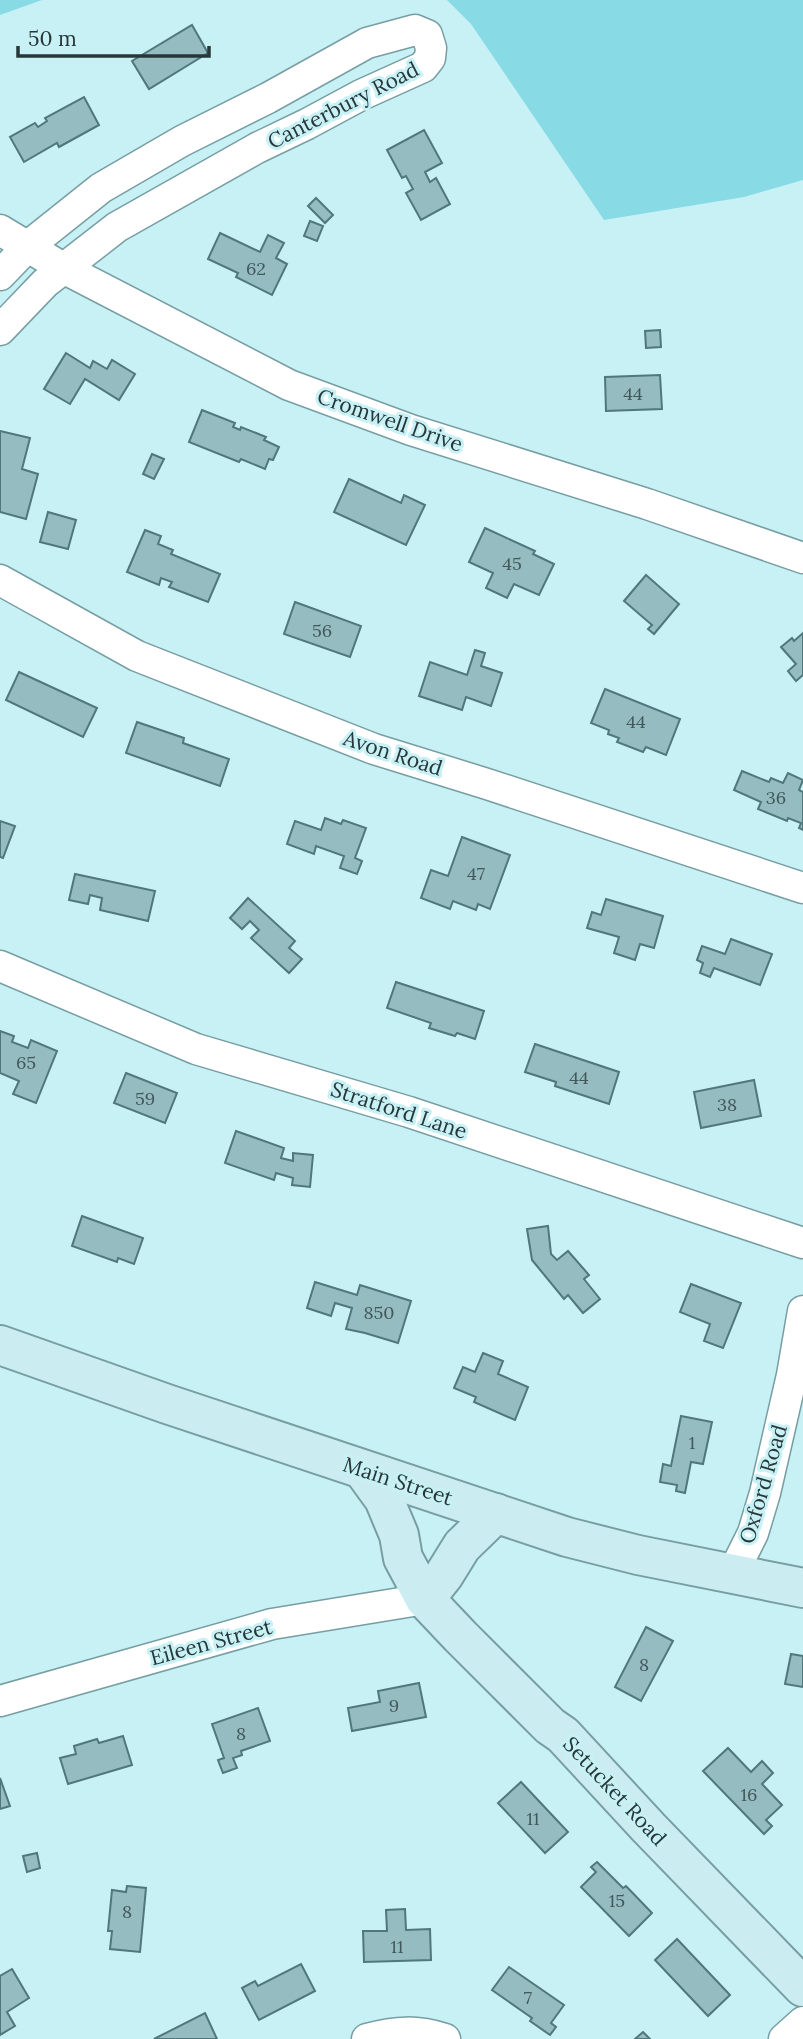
<svg xmlns="http://www.w3.org/2000/svg" width="803" height="2039" font-family="Lora,serif">
	<rect width="100%" height="100%" fill="#c7f1f5"/>
	<!-- green -->
	<g fill="#88dbe4">
		<path d="M0,0H42L0,15Z"/>
		<path d="M447,0H803V180L744,197L604,220L471,24Z"/>
	</g>
	<!-- building -->
	<g fill="#94bcc1" stroke="#50777b" stroke-width="2">
		<path d="M192,25L208,53L149,89L132,61Z"/>
		<path d="M84,97L99,125L59,147L57,143L24,162L10,137L35,123L38,127L47,121L45,118Z"/>
		<path d="M424,130L442,163L425,172L430,182L436,178L450,204L421,220L406,193L413,189L406,176L402,178L387,150Z"/>
		<path d="M316,198L333,215L325,223L308,206Z"/>
		<path d="M310,221L323,226L317,241L304,236Z"/>
		<path d="M220,233L260,252L268,235L284,243L276,258L287,264L272,295L236,277L238,273L208,259Z"/>
		<path d="M660,330L661,347L646,348L645,331Z"/>
		<path d="M66,353L90,368L93,361L107,369L112,360L135,374L119,400L85,379L70,404L44,389Z"/>
		<path d="M660,375L662,409L606,411L605,377Z"/>
		<path d="M202,410L235,423L233,427L240,430L241,427L266,437L264,440L279,447L273,460L269,459L265,469L241,459L239,462L189,442Z"/>
		<path d="M0,431L30,438L22,469L38,474L26,519L0,512Z"/>
		<path d="M152,454L164,459L154,479L143,474Z"/>
		<path d="M349,479L401,503L404,495L425,505L406,545L334,512Z"/>
		<path d="M48,512L76,520L68,549L40,542Z"/>
		<path d="M485,528L535,551L533,554L554,564L539,595L514,584L507,598L486,588L493,573L469,562Z"/>
		<path d="M145,530L161,536L158,544L173,550L171,554L220,574L208,602L169,587L172,582L161,578L159,585L127,572Z"/>
		<path d="M646,575L679,604L654,634L648,629L652,625L624,601Z"/>
		<path d="M295,602L361,626L350,657L284,634Z"/>
		<path d="M803,633V675L796,681L788,671L796,664L781,647L792,638L794,641Z"/>
		<path d="M475,650L485,653L481,666L502,673L491,706L466,697L462,710L419,696L430,662L467,675Z"/>
		<path d="M19,672L97,708L83,737L6,700Z"/>
		<path d="M605,689L680,719L666,755L646,747L643,752L617,742L619,738L608,734L609,730L591,723Z"/>
		<path d="M137,722L184,738L183,743L229,759L220,786L126,753Z"/>
		<path d="M742,771L769,782L771,778L783,783L788,773L803,780L799,790L803,792V830L799,828L801,823L788,818L787,821L758,809L761,802L734,790Z"/>
		<path d="M325,818L341,824L343,820L366,828L355,858L362,861L357,874L340,868L344,856L316,846L314,854L287,844L295,821L321,830Z"/>
		<path d="M0,821L15,826L3,858L0,857Z"/>
		<path d="M462,837L510,855L490,909L478,904L476,910L453,901L450,909L421,898L431,870L448,876Z"/>
		<path d="M75,874L155,891L148,921L100,910L102,898L90,895L88,904L69,900Z"/>
		<path d="M248,898L295,941L289,948L302,959L289,973L251,938L259,930L250,921L242,929L230,918Z"/>
		<path d="M606,899L663,916L654,948L640,944L635,960L614,953L619,937L587,928L592,912L601,915Z"/>
		<path d="M731,939L772,954L760,985L714,968L710,977L700,973L703,963L697,960L702,946L725,954Z"/>
		<path d="M396,982L484,1011L475,1039L457,1033L455,1036L429,1028L431,1023L387,1008Z"/>
		<path d="M0,1031L14,1036L12,1042L28,1048L31,1040L57,1051L36,1103L13,1094L19,1081L0,1073Z"/>
		<path d="M535,1044L619,1072L609,1104L555,1086L556,1082L525,1072Z"/>
		<path d="M126,1073L177,1093L165,1123L114,1103Z"/>
		<path d="M754,1080L761,1116L701,1128L694,1092Z"/>
		<path d="M236,1131L284,1148L281,1158L293,1161V1153L313,1155L310,1187L292,1185L293,1178L276,1173L274,1180L225,1163Z"/>
		<path d="M82,1216L143,1238L134,1264L118,1258L117,1262L72,1246Z"/>
		<path d="M548,1226L551,1254L557,1260L568,1251L589,1275L584,1279L600,1299L583,1313L568,1295L564,1299L532,1260L527,1229Z"/>
		<path d="M315,1282L357,1295L360,1285L411,1301L398,1343L365,1333L346,1329L352,1308L335,1303L331,1316L307,1308Z"/>
		<path d="M691,1284L741,1303L723,1348L704,1341L710,1324L680,1312Z"/>
		<path d="M483,1353L503,1361L498,1374L528,1387L515,1420L474,1402L476,1397L454,1388L463,1367L475,1372Z"/>
		<path d="M681,1416L712,1422L703,1464L691,1462L685,1493L676,1491L677,1485L660,1482L663,1464L671,1466Z"/>
		<path d="M646,1627L673,1641L641,1701L615,1687Z"/>
		<path d="M791,1654L803,1656V1687L785,1684Z"/>
		<path d="M419,1683L426,1717L352,1731L348,1708L380,1702L378,1691Z"/>
		<path d="M258,1708L270,1741L241,1751L242,1755L233,1758L237,1768L223,1773L218,1760L224,1758L212,1724Z"/>
		<path d="M123,1736L132,1765L68,1784L60,1758L76,1754L74,1746L97,1739L99,1743Z"/>
		<path d="M728,1748L751,1772L762,1761L773,1773L762,1784L782,1805L766,1820L772,1826L764,1834L703,1771Z"/>
		<path d="M0,1778L10,1806L0,1809Z"/>
		<path d="M521,1782L568,1832L545,1853L498,1803Z"/>
		<path d="M37,1853L40,1868L27,1872L23,1856Z"/>
		<path d="M597,1862L623,1888L626,1886L652,1913L629,1936L581,1887L596,1872L591,1867Z"/>
		<path d="M127,1886L146,1888L140,1952L110,1949L112,1931H108L112,1890L126,1892Z"/>
		<path d="M405,1909L406,1930L430,1929L431,1960L364,1962L363,1931H387L386,1910Z"/>
		<path d="M677,1939L730,1995L708,2016L655,1960Z"/>
		<path d="M301,1964L315,1991L259,2020L242,1988L255,1981L258,1986Z"/>
		<path d="M509,1967L564,2005L551,2023L556,2027L550,2035L530,2021L532,2018L492,1990Z"/>
		<path d="M12,1969L29,1998L7,2012L15,2026L0,2035V1976Z"/>
		<path d="M205,2013L217,2039H154Z"/>
		<path d="M643,2032L650,2039H635Z"/>
	</g>
	<g fill="none" stroke-linecap="round" stroke-linejoin="round">
		<!-- street casing -->
		<g stroke="#779ea3" stroke-width="33">
			<g id="street">
				<path d="M0,230L63,268L289,385L411,430L647,504L803,558"/>
				<path d="M0,275L27,247L101,188L182,141L268,98L367,43L415,30L427,35L431,48L430,58L423,67L361,95L307,124L257,148L117,227L45,283L0,330"/>
				<path d="M0,580L137,656L374,749L487,784L803,888"/>
				<path d="M0,966L196,1049L409,1112L803,1243"/>
				<path d="M733,1573L753,1533L765,1493L792,1375L803,1311"/>
				<path d="M0,1701L272,1624L425,1599"/>
				<path d="M367,2039C396,2031 417,2030 445,2039"/>
				<path d="M784,2039L803,2022"/>
			</g>
		</g>
		<!-- secondary casing -->
		<g stroke="#779ea3" stroke-width="42">
			<g id="secondary">
				<path d="M0,1345L167,1404L567,1537L638,1555L803,1588"/>
				<path d="M363,1470L384,1499L399,1535L403,1558L425,1599L460,1636L550,1726L563,1735L649,1828L803,1987"/>
				<path d="M425,1599L444,1575L462,1546L496,1513"/>
			</g>
		</g>
		<!-- street -->
		<use href="#street" stroke="#fff" stroke-width="30"/>
		<!-- secondary -->
		<use href="#secondary" stroke="#cbedf1" stroke-width="38"/>
	</g>
	<g text-anchor="middle" dominant-baseline="central" stroke-width="6" stroke-linejoin="round" paint-order="stroke">
		<!-- number labels -->
		<g font-size="18" fill="#42585b">
			<text x="256" y="268">62</text>
			<text x="633" y="393">44</text>
			<text x="512" y="563">45</text>
			<text x="322" y="630">56</text>
			<text x="636" y="721">44</text>
			<text x="776" y="797">36</text>
			<text x="476" y="873">47</text>
			<text x="26" y="1062">65</text>
			<text x="579" y="1077">44</text>
			<text x="145" y="1098">59</text>
			<text x="727" y="1104">38</text>
			<text x="379" y="1312">850</text>
			<text x="692" y="1442">1</text>
			<text x="644" y="1664">8</text>
			<text x="394" y="1705">9</text>
			<text x="241" y="1733">8</text>
			<text x="749" y="1794">16</text>
			<text x="533" y="1818">11</text>
			<text x="617" y="1900">15</text>
			<text x="127" y="1911">8</text>
			<text x="397" y="1946">11</text>
			<text x="528" y="1997">7</text>
		</g>
		<!-- street labels -->
		<g font-size="21" fill="#273739" stroke="#c7f1f5">
			<text transform="translate(343 105) rotate(-27)">Canterbury Road</text>
			<text transform="translate(390 420) rotate(19)">Cromwell Drive</text>
			<text transform="translate(393 753) rotate(18)">Avon Road</text>
			<text transform="translate(399 1110) rotate(18)">Stratford Lane</text>
			<text transform="translate(398 1481) rotate(18)">Main Street</text>
			<text transform="translate(763 1484) rotate(-74)">Oxford Road</text>
			<text transform="translate(211 1642) rotate(-15)">Eileen Street</text>
			<text transform="translate(615 1791) rotate(47)">Setucket Road</text>
		</g>
	</g>
	<!-- scale -->
	<path d="M18 46v10h191v-10" fill="none" stroke="#273739" stroke-width="3.5"/>
	<text x="28" y="46" font-size="21" fill="#273739" stroke="#c7f1f5" stroke-width="5" paint-order="stroke">50 m</text>
</svg>
